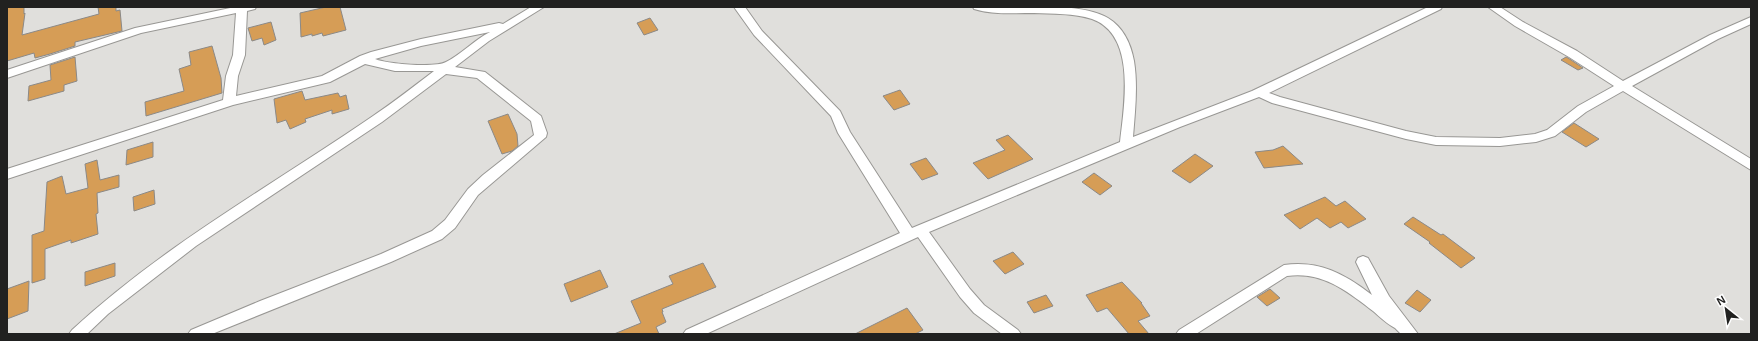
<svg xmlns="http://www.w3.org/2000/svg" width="1758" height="341" font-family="Arial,sans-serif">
	<rect width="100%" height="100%" fill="#e0dfdc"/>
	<!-- building -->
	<g fill="#d69d56" stroke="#8b8987">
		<path d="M7,7H24V14L25,13L22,35L99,14L98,7H116V11L120,10L122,31L75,42V46L50,54L35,58L34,53L7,61Z"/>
		<path d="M326,7H340L346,30L323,36L322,33L312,36V34L301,37L300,13Z"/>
		<path d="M650,18L658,30L644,35L637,23Z"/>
		<path d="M271,22L276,40L264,45L262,38L252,41L248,28Z"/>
		<path d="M212,46L221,78L222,93L146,116L145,102L184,91L179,69L191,65L189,52Z"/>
		<path d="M75,57L77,81L64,85V91L28,101L29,86L51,80L50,65Z"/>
		<path d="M1566,57L1568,58L1583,68L1578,70L1561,60Z"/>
		<path d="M900,90L910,104L894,110L883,96Z"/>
		<path d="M302,91L305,100L338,93L340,97L346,95L349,109L332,114V110L305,119L306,122L290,129L286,120L277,123L274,99Z"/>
		<path d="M508,114L517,134L518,146L512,151L502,154L488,121Z"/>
		<path d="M1574,123L1599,139L1586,147L1562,132Z"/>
		<path d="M1008,135L1033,159L988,179L973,163L1005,150L996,140Z"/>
		<path d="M153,142V157L126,165L127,150Z"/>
		<path d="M1283,146L1303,164L1264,168L1255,152L1273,150Z"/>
		<path d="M1195,154L1213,166L1190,183L1172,171Z"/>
		<path d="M926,158L938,174L922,180L910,164Z"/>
		<path d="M97,160L100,180L119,175V187L97,193L98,213L96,214L98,234L71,243V240L45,249V279L32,283V235L44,231L47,182L62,176L66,194L88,188L85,164Z"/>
		<path d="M1094,173L1112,186L1100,195L1082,182Z"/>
		<path d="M154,190L155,204L134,211L133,197Z"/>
		<path d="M1325,197L1336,206L1345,201L1366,219L1348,228L1341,222L1330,228L1317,218L1300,229L1284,215Z"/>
		<path d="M1413,217L1441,235L1443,234L1475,258L1461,268L1429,243L1430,242L1404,224Z"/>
		<path d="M1013,252L1024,264L1005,274L993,261Z"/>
		<path d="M115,263V276L85,286V272Z"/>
		<path d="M703,263L716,287L662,309L663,312H662L666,322L656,327L659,334H614L641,323L631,301L673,284L669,276Z"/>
		<path d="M600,270L608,287L571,302L564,284Z"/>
		<path d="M29,281L28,311L7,319V289Z"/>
		<path d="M1122,282L1142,303H1141L1150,316L1138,321L1149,334H1129L1107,308L1097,312L1086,295Z"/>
		<path d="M1270,289L1280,298L1267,306L1257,297Z"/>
		<path d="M1417,290L1431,300L1420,312L1405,303Z"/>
		<path d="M1046,295L1053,306L1034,313L1027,302Z"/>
		<path d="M907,308L923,330L915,334H855Z"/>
	</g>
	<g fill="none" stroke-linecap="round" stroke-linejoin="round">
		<!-- minor casing -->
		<g stroke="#989794" stroke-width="2">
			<g id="minor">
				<path d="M235,7H256L255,9L247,11L245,55L238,76L236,96L322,76L360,56L371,52L421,39L499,23L503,24L531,7H544L489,41L455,67L485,72L541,116L547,133L546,137L478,195L455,228L442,239L391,262L212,334H188L191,330L260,301L381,254L432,231L445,220L468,189L483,175L534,135L531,121L477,78L446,74L382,122L196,246L108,314L87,334H69L72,330C164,245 271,186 373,116C394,102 414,86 434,71H395L365,64L330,82L233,105L7,179V169L223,100L226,76L233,55L236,13L141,33L7,78V70L135,28ZM490,32C474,40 462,54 446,62C435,68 387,64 375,59L421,46Z"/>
				<path d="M734,7H745L762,31L840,111L850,132L912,228L1120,142C1124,106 1137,35 1092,19C1074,13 1053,14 1034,13C1014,13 994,15 974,9L973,7C1007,7 1080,1 1108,18C1123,27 1131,44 1134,61C1138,86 1135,112 1133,137L1252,91L1428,7H1442L1441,9L1269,93L1280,97L1406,131L1436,137L1500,138L1535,134L1547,130L1578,106L1614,86L1569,57L1515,26L1488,7H1500L1523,22L1577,51L1623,81L1710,35L1751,17V24L1718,39L1632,86L1751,159V170L1623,91L1586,112L1555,136L1536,142L1500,146L1436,145L1406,139L1272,103L1259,97L1180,127L929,232L970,289L984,305L1018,330L1021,334H1002L974,313L960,297L918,237L706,334H683L686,330L900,233L838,133L831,116L754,35Z"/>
				<path d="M1363,256L1368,258L1389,296L1418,334H1401L1395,328C1387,324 1380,317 1373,311C1347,291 1322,271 1287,276L1196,334H1176L1179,330L1284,265C1319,260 1345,274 1372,295L1356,262L1358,258Z"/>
			</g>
		</g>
		<!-- minor -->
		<use href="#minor" fill="#fff" fill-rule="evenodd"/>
	</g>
	<!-- border -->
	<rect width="1758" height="341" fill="none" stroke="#212120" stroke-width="16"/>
	<!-- north arrow -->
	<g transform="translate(1726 309) rotate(330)" stroke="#ffffff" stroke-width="3" paint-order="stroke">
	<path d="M0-3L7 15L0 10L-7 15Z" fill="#212120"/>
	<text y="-6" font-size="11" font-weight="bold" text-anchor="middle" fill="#212120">N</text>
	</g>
</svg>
